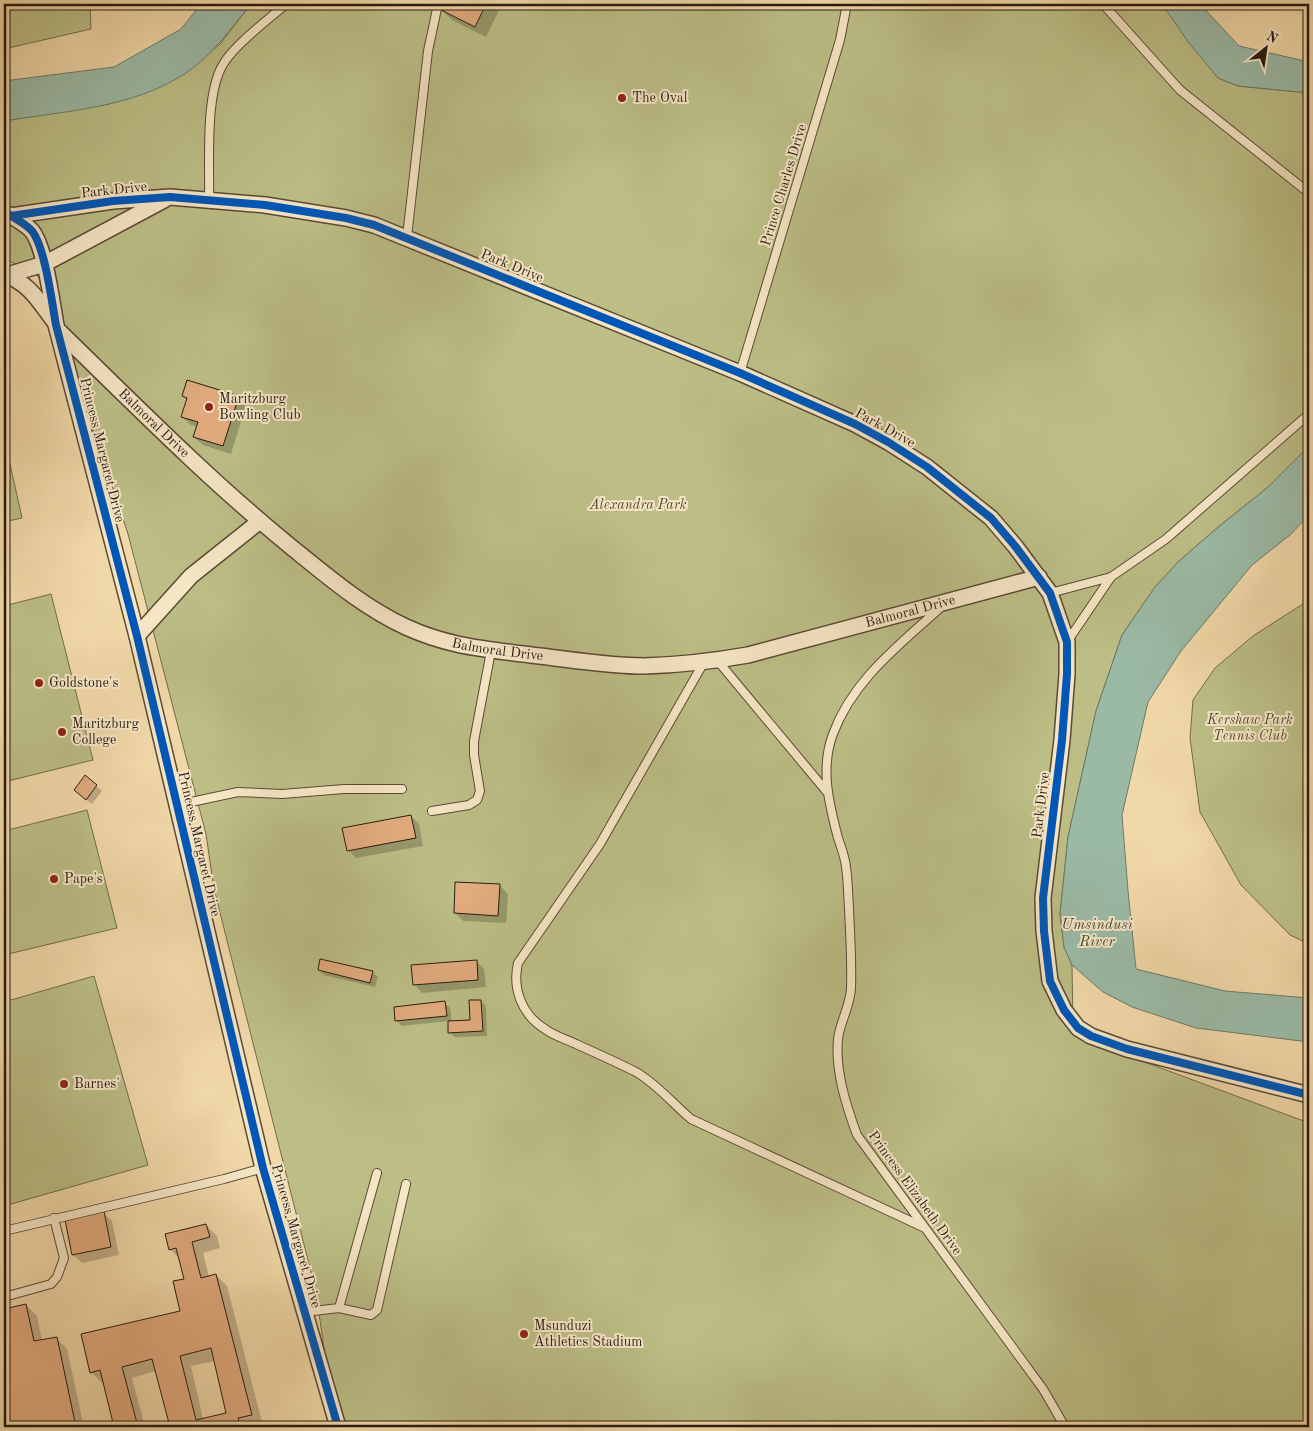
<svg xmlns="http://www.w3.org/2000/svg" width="1313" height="1431" font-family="'Old Standard TT',serif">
	<rect width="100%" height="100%" fill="#f1d8a8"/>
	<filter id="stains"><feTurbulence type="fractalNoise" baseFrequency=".004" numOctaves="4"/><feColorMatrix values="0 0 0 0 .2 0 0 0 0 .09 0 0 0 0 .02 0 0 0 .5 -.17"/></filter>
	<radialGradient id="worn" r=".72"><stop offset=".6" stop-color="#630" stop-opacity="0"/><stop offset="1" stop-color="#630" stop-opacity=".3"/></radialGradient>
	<!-- green -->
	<g fill="#bcbe86" stroke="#726c4b">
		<path d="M4,4H90L91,29L4,49Z"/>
		<path d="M251,4H1162L1218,78L1238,86L1309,93V446L1267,488L1217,528L1178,562L1155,587L1122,635L1096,711L1068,837L1060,914L1064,947L1072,965L1073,1030L1077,1037L1309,1123V1427H335L316,1292L214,889L206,834L128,534L43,279L4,258V121L109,104L187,72L220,44Z"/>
		<path d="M4,437L22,518L4,522Z"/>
		<path d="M51,594L93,760L4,782V606Z"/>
		<path d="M1309,600V944L1290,935L1241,885L1200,812L1190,738L1193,700L1215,668L1253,636Z"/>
		<path d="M87,810L117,928L4,955V831Z"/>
		<path d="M94,976L148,1165L4,1206V1002Z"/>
	</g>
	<!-- water -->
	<g fill="#9bbaa6" stroke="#6d7a6a">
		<path d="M201,4H251C231,28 213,55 186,73C133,108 65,111 4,121V81L114,67L181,29Z"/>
		<path d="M1162,4H1200L1239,46L1309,62V93L1238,86L1218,78L1189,43Z"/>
		<path d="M1309,446V515L1290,535L1252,565L1181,651L1148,702L1122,815L1128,891L1136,969L1225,991L1309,998V1042L1196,1028L1132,1007L1103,992L1072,965L1064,947L1060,914L1068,837L1096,711L1122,635L1155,587L1178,562L1217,528L1267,488Z"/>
	</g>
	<!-- shadow -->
	<g fill="#0003" fill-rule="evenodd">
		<path d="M443,4H502L486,37L452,20L441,9Z"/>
		<path d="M183,396L238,397L246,405L231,454L203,445L194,437L197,427L191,425L182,417L187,400Z"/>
		<path d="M85,777L102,791L92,804L80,795Z"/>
		<path d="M411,816L419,824L423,846L356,858L348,850Z"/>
		<path d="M500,886L508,894L506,923L463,921L455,913Z"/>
		<path d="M476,961L484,969L486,987L422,993L414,984Z"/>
		<path d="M319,970L372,972L378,977L375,987L324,975Z"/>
		<path d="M481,1001L486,1006L487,1036L455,1037L449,1032V1021L402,1026L396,1020L445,1003L450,1008L452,1022L471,1021Z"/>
		<path d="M103,1213L112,1221L119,1255L82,1263L73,1255Z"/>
		<path d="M206,1225L217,1236L220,1248L203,1253L209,1277L216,1275L227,1286L263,1426L257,1427H171L156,1371L132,1378L145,1427H115L104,1383H102L91,1372L182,1312L185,1280L180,1259L170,1249ZM215,1361L228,1414L203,1419L191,1366Z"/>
		<path d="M26,1305L37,1316L42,1341L56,1338L67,1349L84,1427H9L4,1402V1310Z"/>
		<path d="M4,1415L7,1427H4Z"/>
	</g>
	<!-- building -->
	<g fill="#e2ab7e" stroke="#281b10" fill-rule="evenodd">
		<path d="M442,4H486L475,27L439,9Z"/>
		<path d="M187,380L239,396L223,446L193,437L198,422L181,417L187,398L182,396Z"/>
		<path d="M85,775L97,785L86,800L74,790Z"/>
		<path d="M411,815L416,838L347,851L342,828Z"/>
		<path d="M455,882L500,884L498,916L454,913Z"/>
		<path d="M320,959L373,971L370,983L318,970Z"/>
		<path d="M477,960L478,980L413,985L411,965Z"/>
		<path d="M469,1000H481L483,1031L448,1033V1021L470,1020Z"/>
		<path d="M445,1001L447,1016L395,1021L394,1007Z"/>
		<path d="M104,1211L111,1247L72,1255L65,1220Z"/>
		<path d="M206,1224L210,1237L192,1242L201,1278L216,1274L252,1415L238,1418L241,1427H170L152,1359L122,1367L138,1427H114L100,1370L90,1373L81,1334L180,1311L173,1281L184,1279L176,1248L169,1250L165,1234ZM211,1348L226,1413L196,1420L180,1356Z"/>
		<path d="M26,1304L34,1341L57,1337L76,1427H8L4,1408V1309Z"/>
	</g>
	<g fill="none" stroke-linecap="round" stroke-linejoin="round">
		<!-- lane casing -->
		<g stroke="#5a4a36" stroke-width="10">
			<g id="lane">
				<path d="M1103,4L1180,90L1309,193"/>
				<path d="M209,200C210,162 205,101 221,68C231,47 268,20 286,4"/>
				<path d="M407,237L428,51L438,4"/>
				<path d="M740,373L840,40L847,4"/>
				<path d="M1050,593L1111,577L1166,539L1309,414"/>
				<path d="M942,606C901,644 853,679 833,734C820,768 829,804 838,838C841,847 845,857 846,867C848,880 848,894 849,908C850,934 852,961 851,988C850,1007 840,1022 838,1039C835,1071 846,1105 857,1135L1043,1389L1065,1427"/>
				<path d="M1067,642L1111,577"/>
				<path d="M717,660L827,792"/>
				<path d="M704,662L600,844L518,963C512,989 522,1015 545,1029C554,1036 566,1039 576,1044C596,1053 616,1062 636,1072C657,1084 673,1104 691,1119L923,1227"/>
				<path d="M177,805L238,792L282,794L344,789H402"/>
				<path d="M432,811L469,805L477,800L480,791L474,755V741L491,651"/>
				<path d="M4,1231L224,1179L263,1168"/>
				<path d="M4,1297L51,1284L57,1277L64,1258L54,1218"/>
				<path d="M339,1308L377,1173"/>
				<path d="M305,1312L339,1308L371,1315L377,1310L406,1184"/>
			</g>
		</g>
		<!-- street casing -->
		<g stroke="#5a4a36" stroke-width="18">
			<g id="street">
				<path d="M10,215C17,220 26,224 32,231C45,247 52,303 56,325L137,636L263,1168L338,1427"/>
				<path d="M4,217L113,201L170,197L265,205L346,218L374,225L740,373L855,424L888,442L927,467L991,518L1015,546L1050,593L1067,642V674L1062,740L1043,898L1044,931L1050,981L1064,1010L1078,1028L1091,1036L1127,1049L1309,1095"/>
				<path d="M4,274C30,284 38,300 54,321"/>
				<path d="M4,276L44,264L164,200"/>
				<path id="s1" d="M60,332C135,405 209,480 290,546C327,576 363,607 406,627C450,647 485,649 531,655C568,659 606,666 644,666C679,665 714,661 748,655L1039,577"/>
				<path d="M137,636L191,576L260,521"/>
			</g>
		</g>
		<!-- lane -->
		<use href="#lane" stroke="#f6e6c6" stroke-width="8"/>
		<!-- street -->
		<use href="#street" stroke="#f6e6c6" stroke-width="15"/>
		<!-- cycleway casing -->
		<g stroke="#f6e6c6" stroke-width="11">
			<g id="cycleway">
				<path d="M10,215C17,220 26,224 32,231C45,247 52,303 56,325L137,636L263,1168L338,1427"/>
				<path d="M4,217L113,201L170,197L265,205L346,218L374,225L740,373L855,424L888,442L927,467L991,518L1015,546L1050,593L1067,642V674L1062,740L1043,898L1044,931L1050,981L1064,1010L1078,1028L1091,1036L1127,1049L1309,1095"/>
			</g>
		</g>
		<!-- cycleway -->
		<use href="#cycleway" stroke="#0057b8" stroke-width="8"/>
	</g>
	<!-- markers -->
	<g fill="#8f2418" stroke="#f6e6c6" stroke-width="2">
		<circle cx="622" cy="98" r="5"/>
		<circle cx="209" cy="407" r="5"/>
		<circle cx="39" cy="683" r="5"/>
		<circle cx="62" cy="732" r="5"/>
		<circle cx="54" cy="879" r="5"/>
		<circle cx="64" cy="1084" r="5"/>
		<circle cx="524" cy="1334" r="5"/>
	</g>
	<g text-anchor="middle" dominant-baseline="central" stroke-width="4" stroke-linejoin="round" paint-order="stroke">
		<!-- poi labels -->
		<g font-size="14" fill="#281b10" stroke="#f6e6c6" text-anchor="start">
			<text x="632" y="98">The Oval</text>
			<text x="219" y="399">Maritzburg<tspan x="219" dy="16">Bowling Club</tspan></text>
			<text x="49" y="683">Goldstone's</text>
			<text x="72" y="724">Maritzburg<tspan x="72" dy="16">College</tspan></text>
			<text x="64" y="879">Pape's</text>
			<text x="74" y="1084">Barnes'</text>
			<text x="534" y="1326">Msunduzi<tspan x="534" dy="16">Athletics Stadium</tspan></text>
		</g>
		<!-- street labels -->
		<g font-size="14" fill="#281b10" stroke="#f6e6c6">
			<text transform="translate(784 185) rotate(-73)">Prince Charles Drive</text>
			<text transform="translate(114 190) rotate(-6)">Park Drive</text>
			<text transform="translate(512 266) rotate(22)">Park Drive</text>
			<text stroke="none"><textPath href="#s1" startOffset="131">Balmoral Drive</textPath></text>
			<text transform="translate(885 428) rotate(29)">Park Drive</text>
			<text transform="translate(102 450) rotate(76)">Princess Margaret Drive</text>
			<text stroke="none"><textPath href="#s1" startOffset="971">Balmoral Drive</textPath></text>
			<text stroke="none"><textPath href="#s1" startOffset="551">Balmoral Drive</textPath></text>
			<text transform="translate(1041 805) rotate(-83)">Park Drive</text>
			<text transform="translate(199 844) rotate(77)">Princess Margaret Drive</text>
			<text transform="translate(915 1193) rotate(54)">Princess Elizabeth Drive</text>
			<text transform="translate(296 1236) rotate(74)">Princess Margaret Drive</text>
		</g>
		<!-- park labels -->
		<g font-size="14" font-style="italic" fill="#544c33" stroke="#f6e6c6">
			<text x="638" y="505">Alexandra Park</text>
			<text x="1250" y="720">Kershaw Park<tspan x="1250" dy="16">Tennis Club</tspan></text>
		</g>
		<!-- water labels -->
		<g font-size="15" font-style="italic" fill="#4a4b3d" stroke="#f6e6c6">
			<text x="1097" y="925">Umsindusi<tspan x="1097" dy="17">River</tspan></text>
		</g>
	</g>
	<!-- margin -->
	<rect width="1313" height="1431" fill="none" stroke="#f1d8a8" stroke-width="20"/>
	<rect x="5" y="5" width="1303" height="1421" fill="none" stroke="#281b10" stroke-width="2.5"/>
	<rect x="10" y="10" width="1293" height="1411" fill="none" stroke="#281b10"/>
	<!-- north arrow -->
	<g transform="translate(1266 48) rotate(30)" stroke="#f6e6c6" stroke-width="4" paint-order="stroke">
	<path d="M0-4L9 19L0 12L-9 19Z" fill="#281b10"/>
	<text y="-8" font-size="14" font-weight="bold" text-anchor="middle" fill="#281b10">N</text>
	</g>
	<rect width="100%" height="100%" filter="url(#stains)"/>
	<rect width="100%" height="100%" fill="url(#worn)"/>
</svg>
